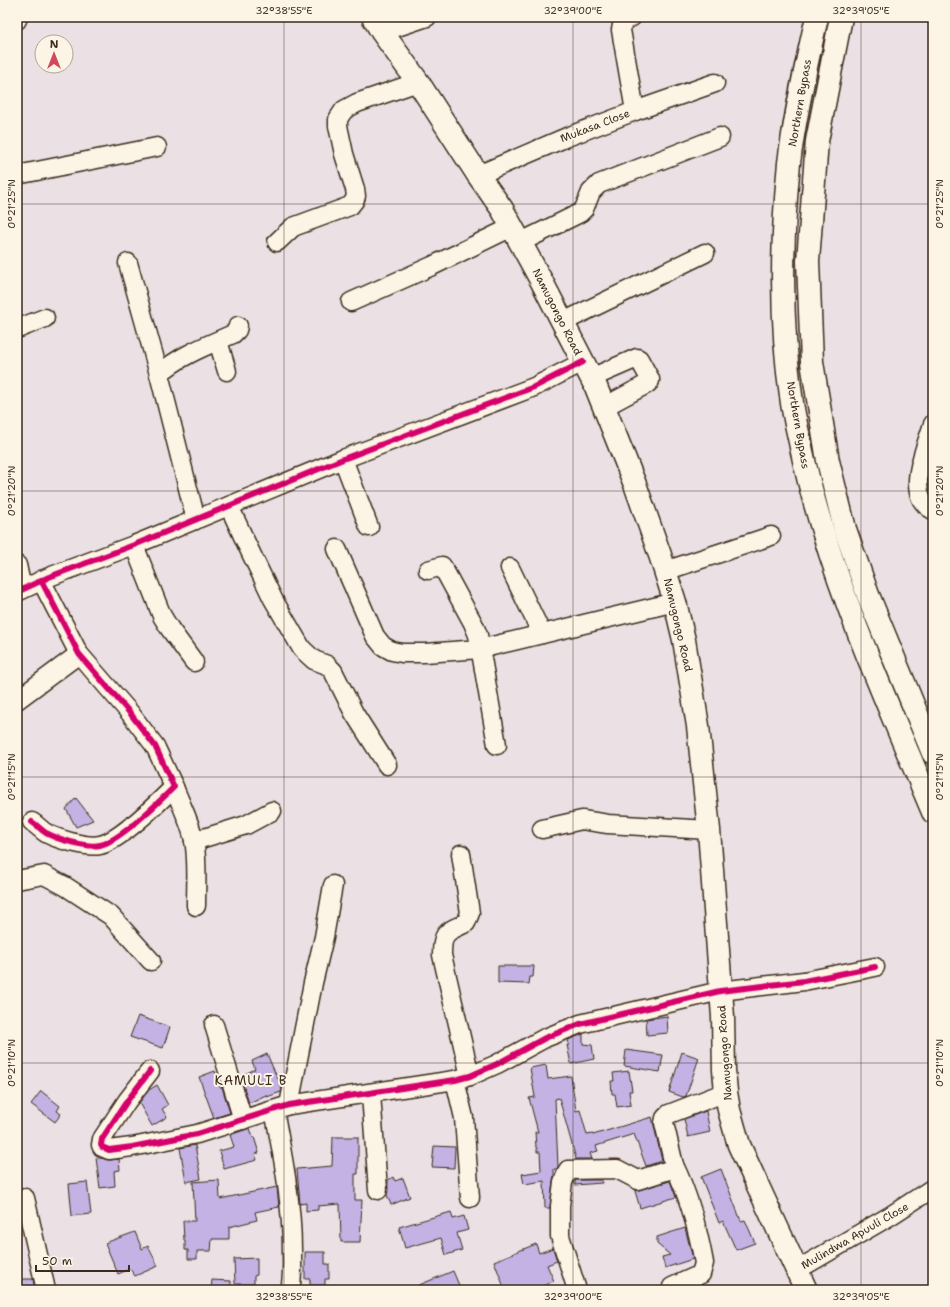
<svg xmlns="http://www.w3.org/2000/svg" width="950" height="1307" font-family="'Shantell Sans',sans-serif">
	<rect width="100%" height="100%" fill="#ebe1e4"/>
	<filter id="ink" filterUnits="userSpaceOnUse"><feTurbulence type="fractalNoise" baseFrequency=".025" numOctaves="2"/><feDisplacementMap in="SourceGraphic" scale="8" xChannelSelector="R" yChannelSelector="G"/><feConvolveMatrix kernelMatrix="1 2 1 2 8 2 1 2 1" color-interpolation-filters="sRGB"/></filter>
	<g filter="url(#ink)">
		<!-- building -->
		<g fill="#c3b2e3" stroke="#3b2a1e">
			<path d="M76,798L93,820L76,827L66,809Z"/>
			<path d="M498,966H534L533,977H530L529,984L498,983Z"/>
			<path d="M138,1016L170,1027L163,1048L130,1037Z"/>
			<path d="M667,1016L668,1033L647,1035L646,1019Z"/>
			<path d="M583,1034V1044L592,1045L594,1059L571,1064L567,1045H569L568,1040Z"/>
			<path d="M626,1050L663,1055L660,1072L624,1066Z"/>
			<path d="M682,1052L699,1058L686,1096L683,1097L669,1092Z"/>
			<path d="M267,1054L282,1089L281,1092L267,1097L266,1095L249,1103L241,1079L244,1077L243,1075L255,1069L252,1061Z"/>
			<path d="M546,1065L548,1079L571,1076L576,1111L580,1110L587,1135L593,1134V1135L652,1117L662,1161L646,1166L634,1134L596,1146L598,1151L590,1153L592,1159H576L559,1098L555,1099L558,1166L557,1169H554V1175L553,1181L550,1208H545L544,1181L524,1184L522,1174L541,1171L540,1152H537V1148H536L535,1132H538L529,1098L535,1097L530,1068Z"/>
			<path d="M215,1071L220,1087H222L230,1113L214,1118L199,1077Z"/>
			<path d="M629,1071L632,1091H629L631,1105L617,1107L615,1094H612L611,1081H614L613,1073Z"/>
			<path d="M157,1085L168,1105L162,1109L167,1117L152,1126L139,1103L149,1090Z"/>
			<path d="M41,1091L60,1106L57,1111L61,1114L55,1122L31,1104Z"/>
			<path d="M706,1111L710,1132L688,1137L684,1119Z"/>
			<path d="M250,1128L253,1138L254,1137L259,1153L255,1154L257,1160L224,1169L219,1151L234,1147L230,1135Z"/>
			<path d="M333,1137H358V1174H355V1200H362L360,1242H341L340,1204L318,1206V1210L306,1211V1203L300,1204L297,1169L332,1166Z"/>
			<path d="M195,1145L201,1179L186,1182L180,1148Z"/>
			<path d="M434,1146L455,1147L454,1168L432,1167Z"/>
			<path d="M96,1158H101L110,1160L119,1159L120,1170L114,1171L115,1186L100,1188Z"/>
			<path d="M721,1169L741,1221L745,1220L755,1243L736,1250L723,1221L719,1223L701,1177Z"/>
			<path d="M393,1177L395,1181L403,1178L410,1197L391,1205L387,1195L388,1180Z"/>
			<path d="M219,1180L220,1199L277,1187L279,1207L255,1212L257,1220L229,1227V1239H212L211,1251H197V1259H188V1250H185V1240H184L183,1221H195L193,1182Z"/>
			<path d="M575,1180H602V1183L575,1185Z"/>
			<path d="M670,1181L676,1197L640,1208L635,1191Z"/>
			<path d="M87,1182L91,1214L72,1216L69,1184Z"/>
			<path d="M451,1212L453,1219L464,1216L468,1230L457,1233L462,1250L446,1255L441,1238L405,1248L399,1227Z"/>
			<path d="M685,1228L693,1259L665,1268L662,1257L670,1255L657,1244V1237Z"/>
			<path d="M135,1232L142,1249L148,1246L158,1266L135,1276L130,1269L118,1274L105,1243Z"/>
			<path d="M536,1244L539,1253L553,1248L557,1261L547,1265L554,1281L534,1290H505L494,1261Z"/>
			<path d="M305,1252H325V1264H329V1279H325V1285H310V1279H305Z"/>
			<path d="M257,1258V1275L254,1276V1284H235L234,1259Z"/>
			<path d="M453,1271L461,1290H407Z"/>
			<path d="M17,1279H33L35,1290H17Z"/>
			<path d="M212,1280L231,1281V1290H211Z"/>
		</g>
		<g fill="none" stroke-linecap="round" stroke-linejoin="round">
			<!-- minor casing -->
			<g stroke="#3b2a1e" stroke-width="21">
				<g id="minor">
					<path d="M632,17L623,21L621,30L635,111"/>
					<path d="M17,20L18,17"/>
					<path d="M382,32L427,17"/>
					<path d="M17,175L157,147"/>
					<path d="M478,175L567,137L635,111L715,83"/>
					<path d="M277,242L293,227L350,206L354,201L356,196L355,189L344,154L338,126V119L344,110L357,103L418,82"/>
					<path d="M521,242L580,213L584,209L591,192L599,184L720,137"/>
					<path d="M128,263L159,374L196,520"/>
					<path d="M351,302L432,266L512,227"/>
					<path d="M563,322L705,253"/>
					<path d="M17,329L45,318"/>
					<path d="M218,341L227,371"/>
					<path d="M159,374C181,355 206,346 233,334L237,330L238,326"/>
					<path d="M591,378L637,358L639,359L650,379V381L647,384L604,407"/>
					<path d="M933,424C926,448 903,495 933,510"/>
					<path d="M343,459L369,527"/>
					<path d="M229,506L248,547L273,599L302,649L314,660L327,665L333,671L354,713L387,765"/>
					<path d="M134,545L162,616L170,629L194,662"/>
					<path d="M337,549L375,636L383,646L392,651L402,653H425L480,649L675,602"/>
					<path d="M17,565L22,589"/>
					<path d="M510,568L542,634"/>
					<path d="M428,570L442,566L473,623L478,635L497,745"/>
					<path d="M665,571L771,536"/>
					<path d="M17,592L49,577L134,545L343,459L534,387L583,362"/>
					<path d="M17,700L79,654"/>
					<path d="M174,787C181,805 190,822 194,840C198,861 196,884 196,906"/>
					<path d="M32,822C37,825 41,830 46,833C57,839 87,848 100,845C119,841 159,802 174,787L155,746L130,713L79,654L41,580"/>
					<path d="M542,829L582,820L608,824L709,830"/>
					<path d="M194,841L246,825L272,811"/>
					<path d="M461,854L470,913L466,923C446,932 442,932 442,955L470,1076"/>
					<path d="M17,880L44,875L65,886L111,916L151,961"/>
					<path d="M214,1025L243,1120"/>
					<path d="M150,1071L127,1101L102,1139L101,1145L102,1147L109,1150L132,1147L197,1134L289,1105L455,1080L470,1076L497,1064L545,1038L580,1024L720,991L804,981L875,967"/>
					<path d="M455,1080L464,1118L470,1198"/>
					<path d="M371,1094L378,1190"/>
					<path d="M289,1105L313,983L324,937L333,885"/>
					<path d="M274,1110C283,1157 292,1203 292,1250C292,1264 293,1277 290,1290"/>
					<path d="M25,1198L46,1290"/>
					<path d="M797,1270L890,1216L933,1188"/>
					<path d="M672,1287L701,1274L704,1263C698,1230 689,1196 674,1165"/>
					<path d="M577,1290L560,1236V1206L563,1182L568,1170L617,1169L638,1180L672,1169L674,1165L664,1123L665,1118L669,1114L726,1092"/>
				</g>
			</g>
			<!-- major casing -->
			<g stroke="#3b2a1e" stroke-width="25">
				<path id="major" d="M373,17L382,32L418,82L478,175L502,209L542,282L596,387L636,487L660,555L675,602L684,640L698,726L709,830L723,1017L724,1070L726,1092L729,1110L739,1145L806,1290"/>
			</g>
			<!-- highway casing -->
			<g stroke="#3b2a1e" stroke-width="25">
				<g id="highway">
					<path d="M817,17C806,65 795,114 789,163C781,243 780,324 792,403C794,417 798,432 801,447C828,574 883,693 933,812"/>
					<path d="M841,17L817,141L808,261L812,362L828,461L845,529L868,595L933,753"/>
				</g>
			</g>
			<!-- minor -->
			<use href="#minor" stroke="#fcf5e5" stroke-width="18"/>
			<!-- major -->
			<use href="#major" stroke="#fcf5e5" stroke-width="22"/>
			<!-- highway -->
			<use href="#highway" stroke="#fcf5e5" stroke-width="22"/>
			<!-- cycleway casing -->
			<g stroke="#fcf5e5" stroke-width="8">
				<g id="cycleway">
					<path d="M17,592L49,577L134,545L343,459L534,387L583,362"/>
					<path d="M32,822C37,825 41,830 46,833C57,839 87,848 100,845C119,841 159,802 174,787L155,746L130,713L79,654L41,580"/>
					<path d="M150,1071L127,1101L102,1139L101,1145L102,1147L109,1150L132,1147L197,1134L289,1105L455,1080L470,1076L497,1064L545,1038L580,1024L720,991L804,981L875,967"/>
				</g>
			</g>
			<!-- cycleway -->
			<use href="#cycleway" stroke="#d6006c" stroke-width="6"/>
		</g>
	</g>
	<!-- ticks -->
	<path fill="none" stroke="#3b2a1e" stroke-width="1" stroke-opacity="0.45" d="M284,17V1290M573,17V1290M861,17V1290M17,204H933M17,491H933M17,777H933M17,1063H933"/>
	<g text-anchor="middle" dominant-baseline="central" stroke-width="4" stroke-linejoin="round" paint-order="stroke">
		<!-- street labels -->
		<g font-size="11" fill="#3b2a1e" stroke="#fcf5e5">
			<text transform="translate(800 103) rotate(-80)">Northern Bypass</text>
			<text transform="translate(595 126) rotate(-21)">Mukasa Close</text>
			<text transform="translate(557 312) rotate(63)">Namugongo Road</text>
			<text transform="translate(798 425) rotate(80)">Northern Bypass</text>
			<text transform="translate(678 625) rotate(77)">Namugongo Road</text>
			<text transform="translate(725 1053) rotate(-94)">Namugongo Road</text>
			<text transform="translate(855 1236) rotate(-30)">Mulindwa Apuuli Close</text>
		</g>
		<!-- quarter labels -->
		<g font-size="13" letter-spacing="1" fill="#3b2a1e" stroke="#fcf5e5">
			<text x="251" y="1080">KAMULI B</text>
		</g>
	</g>
	<!-- margin -->
	<rect width="950" height="1307" fill="none" stroke="#fcf5e5" stroke-width="44"/>
	<!-- north arrow -->
	<g transform="translate(54 54)"><circle r="19" fill="#fcf5e5" stroke="#afa495"/>
	<path d="M0-3L7 15L0 10L-7 15Z" fill="#d1495b"/>
	<text y="-6" font-size="11" font-weight="bold" text-anchor="middle" fill="#3b2a1e">N</text>
	</g>
	<!-- scale -->
	<path d="M36 1265v6h93v-6" fill="none" stroke="#3b2a1e" stroke-width="2"/>
	<text x="42" y="1265" font-size="12" fill="#3b2a1e" stroke="#fcf5e5" stroke-width="3" paint-order="stroke">50 m</text>
	<rect x="22" y="22" width="906" height="1263" fill="none" stroke="#3b2a1e" stroke-width="1.5"/>
	<g font-size="10" text-anchor="middle" fill="#3b2a1e">
		<text x="284" y="14">32°38'55"E</text>
		<text x="573" y="14">32°39'00"E</text>
		<text x="861" y="14">32°39'05"E</text>
		<text transform="translate(11 204) rotate(-90)" y="4">0°21'25"N</text>
		<text transform="translate(939 204) rotate(-90)" y="4">0°21'25"N</text>
		<text transform="translate(11 491) rotate(-90)" y="4">0°21'20"N</text>
		<text transform="translate(939 491) rotate(-90)" y="4">0°21'20"N</text>
		<text transform="translate(11 777) rotate(-90)" y="4">0°21'15"N</text>
		<text transform="translate(939 777) rotate(-90)" y="4">0°21'15"N</text>
		<text transform="translate(11 1063) rotate(-90)" y="4">0°21'10"N</text>
		<text transform="translate(939 1063) rotate(-90)" y="4">0°21'10"N</text>
		<text x="284" y="1300">32°38'55"E</text>
		<text x="573" y="1300">32°39'00"E</text>
		<text x="861" y="1300">32°39'05"E</text>
	</g>
</svg>
